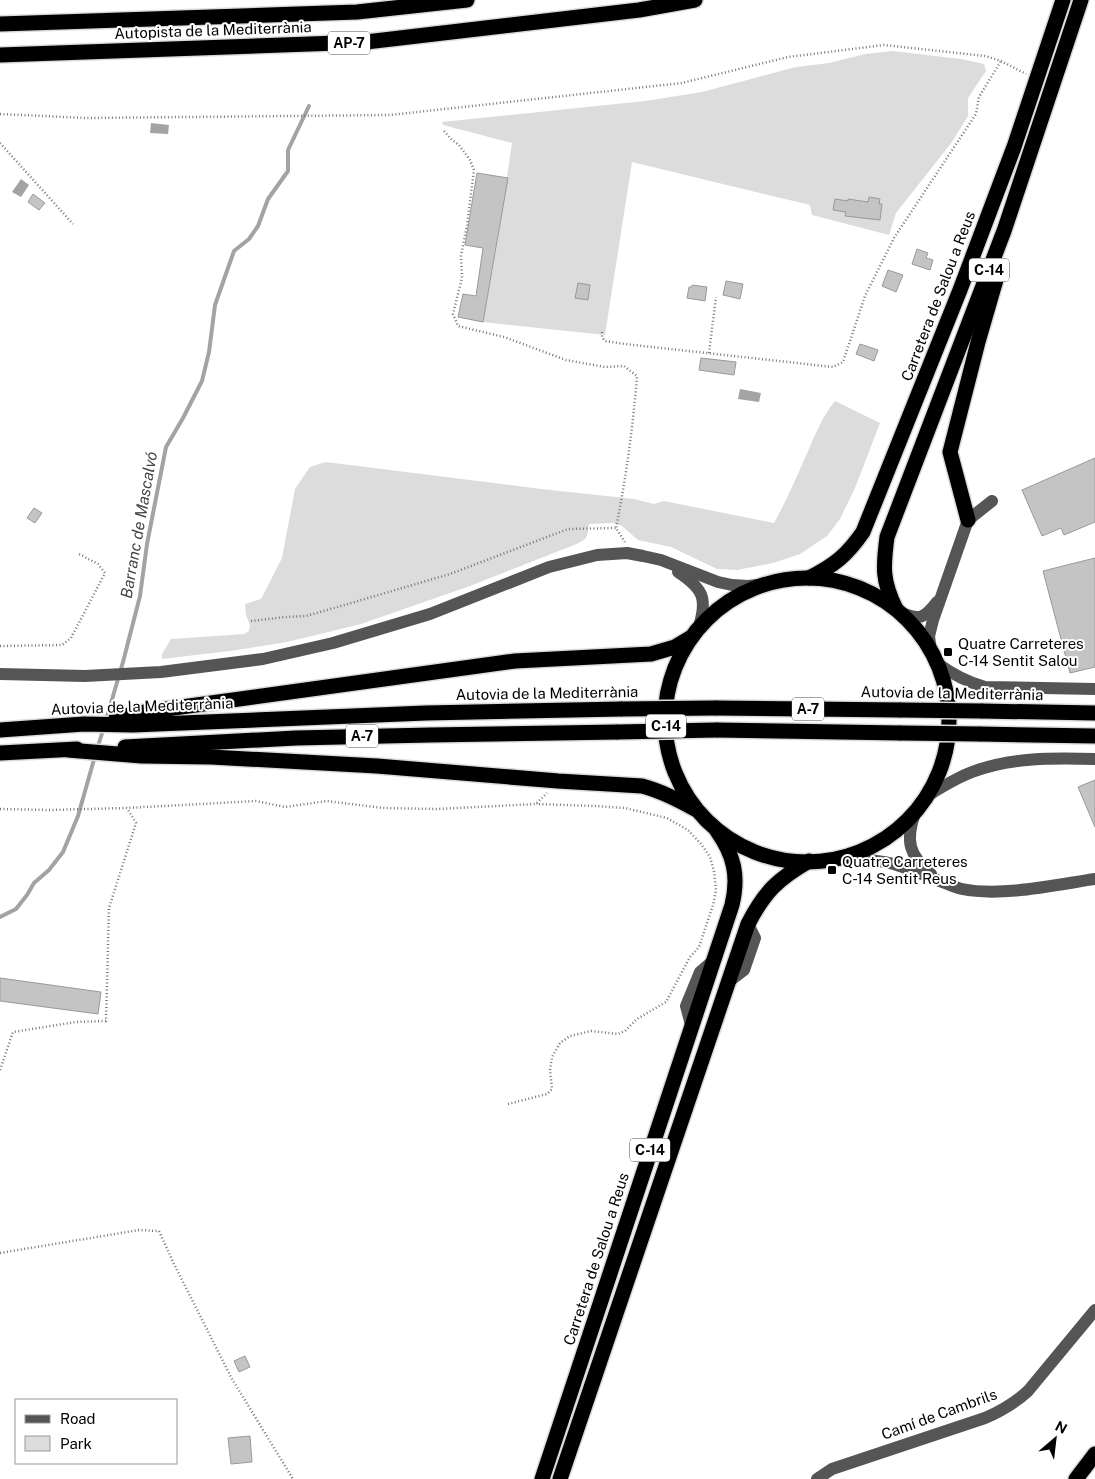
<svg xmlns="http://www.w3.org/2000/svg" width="1095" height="1479" font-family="'Public Sans',sans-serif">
	<rect width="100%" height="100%" fill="#fff"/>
	<!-- green -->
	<g fill="#dcdcdc">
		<path d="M893,51L961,59L984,64L986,71L968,98V116L952,142L896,213L889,235L812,215L810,205L632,162L605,335L483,322L496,250L512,143L443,125L442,122L645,101L702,92L796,67L829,63L865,54Z"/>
		<path d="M835,401L880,423L855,488L840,519L827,536L800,554L773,563L737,570L717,569L671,547L638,540L622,526L613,523L589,524C587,538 588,539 574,545L470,586L361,624L287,642L230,651L162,659V654L171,639L244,634L249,631L250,625L246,615L245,604L261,599L282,558L295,489L310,467L326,462L541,489L634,499L654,504L664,501L774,523C785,503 795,481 804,460C814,439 820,419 835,401Z"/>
	</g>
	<!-- water -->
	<g fill="#a3a3a3">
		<path d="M151,123L169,125L168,134L150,133Z"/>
		<path d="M21,179L29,185L21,197L12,192Z"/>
		<path d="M740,389L761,393L759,402L738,399Z"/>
	</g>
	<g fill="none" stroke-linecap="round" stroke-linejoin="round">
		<!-- stream -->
		<g stroke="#a3a3a3" stroke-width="4">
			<path d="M106,720L123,662L140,596L147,544L166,447L183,418L202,381L209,352L215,305L234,251L249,239L258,226L268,199L288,171V150L309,106"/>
			<path d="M97,749L104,727"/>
			<path d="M0,917L16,909L27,895L34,883L49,870L63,852L78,816L95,756"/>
		</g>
	</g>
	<!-- building -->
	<g fill="#c4c4c4" stroke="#999">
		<path d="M477,173L508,178L483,322L458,317L463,294L476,296L483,248L465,245Z"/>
		<path d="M33,194L45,203L39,210L28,202Z"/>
		<path d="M869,197L880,199L879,204H882L880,220L845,216L846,212L833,210L835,199L848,201V199L868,202Z"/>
		<path d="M917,249L928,253L926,258L933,260L930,270L912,264Z"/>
		<path d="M888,270L903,275L896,292L882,286Z"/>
		<path d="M726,281L743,284L740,299L723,295Z"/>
		<path d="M578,283L590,285L588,300L575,298Z"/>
		<path d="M692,285L707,287L705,301L687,298L689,287H692Z"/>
		<path d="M860,344L878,350L874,361L856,354Z"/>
		<path d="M701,358L736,362L734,375L699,370Z"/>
		<path d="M1095,458V522L1064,535L1061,528L1042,536L1022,490Z"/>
		<path d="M34,508L42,513L35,523L27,518Z"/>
		<path d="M1095,558V667L1070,673L1043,571Z"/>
		<path d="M1095,780V827L1078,787Z"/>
		<path d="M0,978L101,992L98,1014L0,1001Z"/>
		<path d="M245,1356L250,1367L239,1372L234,1361Z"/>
		<path d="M250,1436L252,1462L231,1464L228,1438Z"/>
	</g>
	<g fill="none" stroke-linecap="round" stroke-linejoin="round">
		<!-- highway casing -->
		<g stroke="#dbdbdb" stroke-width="18">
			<g id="highway">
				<path d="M0,24L357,12L467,0"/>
				<path d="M0,55L366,42L639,10L695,0"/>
				<path d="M968,520L950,452L978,342L998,273"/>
				<path d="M809,578C835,565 847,555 863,532L960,290L1014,147L1063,0"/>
				<circle cx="807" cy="720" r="142"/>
				<path d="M896,609C882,581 883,567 887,537L1004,231L1081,0"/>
				<path d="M715,708L901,710"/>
				<path d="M981,711L1095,713"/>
				<path d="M116,718L138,713L515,661L651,654L675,647L690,638"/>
				<path d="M0,730L84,724L133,725L426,713L622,709"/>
				<path d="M716,730L901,733"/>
				<path d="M979,734L1095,736"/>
				<path d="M125,747L296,738L430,735L618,732"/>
				<path d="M68,750L142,756L211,757L377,766L558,781L642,786C661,791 678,800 695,809"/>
				<path d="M0,753L77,749"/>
				<path d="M542,1479L732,905C739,876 734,855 717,831"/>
				<path d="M560,1479L748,924C765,891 778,879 809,861"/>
				<path d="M1076,1479L1095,1454"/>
			</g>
		</g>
		<!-- path -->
		<g stroke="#777" stroke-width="2.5" stroke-dasharray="1 2.5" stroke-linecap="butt">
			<path d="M0,114L86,118L390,115L682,83L788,57L884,45L985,56L1001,61L1026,74"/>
			<path d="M444,131L451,139L459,145L470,160L474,170L467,225L461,256L462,278L453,314L458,326L504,337L566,360L605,367L624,366L637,376C633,427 626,478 616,528L625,542"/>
			<path d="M0,143L73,224"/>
			<path d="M602,332V337L605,341L625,344L833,367L843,362L865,296L894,238L976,114L979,97L1001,61"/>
			<path d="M709,353L716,297"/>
			<path d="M251,621L285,617L306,616L341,606L450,574L568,529L616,528"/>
			<path d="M0,646L62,645L71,638L105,573L98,564L79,554"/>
			<path d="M0,809L50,810L127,808L256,801L285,807L327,801L383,808L437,809L536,804L547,793"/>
			<path d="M0,1070L13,1032L76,1022L106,1021L109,908L136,823L127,808"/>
			<path d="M508,1104L547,1094L552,1089L550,1070L552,1057L560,1043L570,1036L591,1031L618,1034L625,1031L637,1019L666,1002L690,957L699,947L713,905L716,890L714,871L710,857L701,844L688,830L667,818L625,808L594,806L536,804"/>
			<path d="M0,1253L139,1230L159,1231L173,1262L232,1379L293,1479"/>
		</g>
		<!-- minor -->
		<g stroke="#555" stroke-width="12">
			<path d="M678,572C704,589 708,599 698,630"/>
			<path d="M901,613C920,620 924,619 937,602"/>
			<path d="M931,651L929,636L933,620L968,520L992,501"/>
			<path d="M937,663C952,674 967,682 985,687L1095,689"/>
			<path d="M0,674L85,676L161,672L263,659L333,643L430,614L549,567L597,555L627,553L643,556L661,560L718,582L732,585L748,586L768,584"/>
			<path d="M927,796C942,787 956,778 972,772C1012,757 1053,758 1095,759"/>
			<path d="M915,813C905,841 909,855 931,874"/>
			<path d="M837,858C857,859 875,859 894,864C909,869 923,874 937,880C946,883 953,887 962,889C1001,897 1055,885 1095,879"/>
			<path d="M727,983L744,970L755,938L748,924"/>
			<path d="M691,1025L686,1006L700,972L714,960"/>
			<path d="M817,1479L832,1469L985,1418C1001,1411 1015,1403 1028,1391L1095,1310"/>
		</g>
		<!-- highway -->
		<use href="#highway" stroke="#000" stroke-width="15"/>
		<!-- highway-bridge casing -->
		<g stroke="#dbdbdb" stroke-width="18" stroke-linecap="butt">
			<g id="highway-bridge">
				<path d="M622,709L715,708"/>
				<path d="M901,710L981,711"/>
				<path d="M618,732L716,730"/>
				<path d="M901,733L979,734"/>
			</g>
		</g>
		<!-- highway-bridge -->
		<use href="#highway-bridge" stroke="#000" stroke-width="15"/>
	</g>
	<!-- markers -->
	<g fill="#000" stroke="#fff" stroke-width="2">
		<rect x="943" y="647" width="10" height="10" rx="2.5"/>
		<rect x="827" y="865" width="10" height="10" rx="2.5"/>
	</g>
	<g text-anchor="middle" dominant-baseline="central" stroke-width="4" stroke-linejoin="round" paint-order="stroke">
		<!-- shield labels -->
		<g fill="#fff" stroke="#4c4c4c" stroke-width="1">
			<rect x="328" y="31.5" width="42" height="23" rx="4"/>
			<rect x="969" y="258.5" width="40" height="23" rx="4"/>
			<rect x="792" y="697.5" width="32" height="23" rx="4"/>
			<rect x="646" y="714.5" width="40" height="23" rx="4"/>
			<rect x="346" y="724.5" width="32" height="23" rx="4"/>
			<rect x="630" y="1138.5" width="40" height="23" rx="4"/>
		</g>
		<g font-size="14" font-weight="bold" fill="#000">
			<text x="349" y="43">AP-7</text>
			<text x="989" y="270">C-14</text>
			<text x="808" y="709">A-7</text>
			<text x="666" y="726">C-14</text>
			<text x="362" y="736">A-7</text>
			<text x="650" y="1150">C-14</text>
		</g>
		<!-- street labels -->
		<g font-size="15" fill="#000" stroke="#fff">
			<text transform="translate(213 30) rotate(-2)">Autopista de la Mediterrània</text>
			<text transform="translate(938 296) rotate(-69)">Carretera de Salou a Reus</text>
			<text transform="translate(547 693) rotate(-1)">Autovia de la Mediterrània</text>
			<text transform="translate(952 693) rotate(1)">Autovia de la Mediterrània</text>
			<text transform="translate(142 706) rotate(-2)">Autovia de la Mediterrània</text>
			<text transform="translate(596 1259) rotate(-72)">Carretera de Salou a Reus</text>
			<text transform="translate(939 1414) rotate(-20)">Camí de Cambrils</text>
		</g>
		<!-- poi labels -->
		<g font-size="15" fill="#000" stroke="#fff" text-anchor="start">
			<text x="958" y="643">Quatre Carreteres<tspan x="958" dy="17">C-14 Sentit Salou</tspan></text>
			<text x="842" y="861">Quatre Carreteres<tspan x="842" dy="17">C-14 Sentit Reus</tspan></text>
		</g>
		<!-- water labels -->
		<g font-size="16" font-style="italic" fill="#444" stroke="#fff">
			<text transform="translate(139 525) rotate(-80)">Barranc de Mascalvó</text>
		</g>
	</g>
	<!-- legend -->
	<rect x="15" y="1399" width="162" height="65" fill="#ffffff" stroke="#999999"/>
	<rect x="25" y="1415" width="25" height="8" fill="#555555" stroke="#999999"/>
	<text x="60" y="1424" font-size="15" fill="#000000">Road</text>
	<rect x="25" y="1436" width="25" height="15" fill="#dcdcdc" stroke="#999999"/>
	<text x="60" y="1449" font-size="15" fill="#000000">Park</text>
	<!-- north arrow -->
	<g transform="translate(1055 1439) rotate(28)" stroke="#ffffff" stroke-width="4" paint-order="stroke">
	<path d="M0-4L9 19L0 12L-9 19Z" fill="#000000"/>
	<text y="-8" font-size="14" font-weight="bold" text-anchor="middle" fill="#000000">N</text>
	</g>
</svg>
